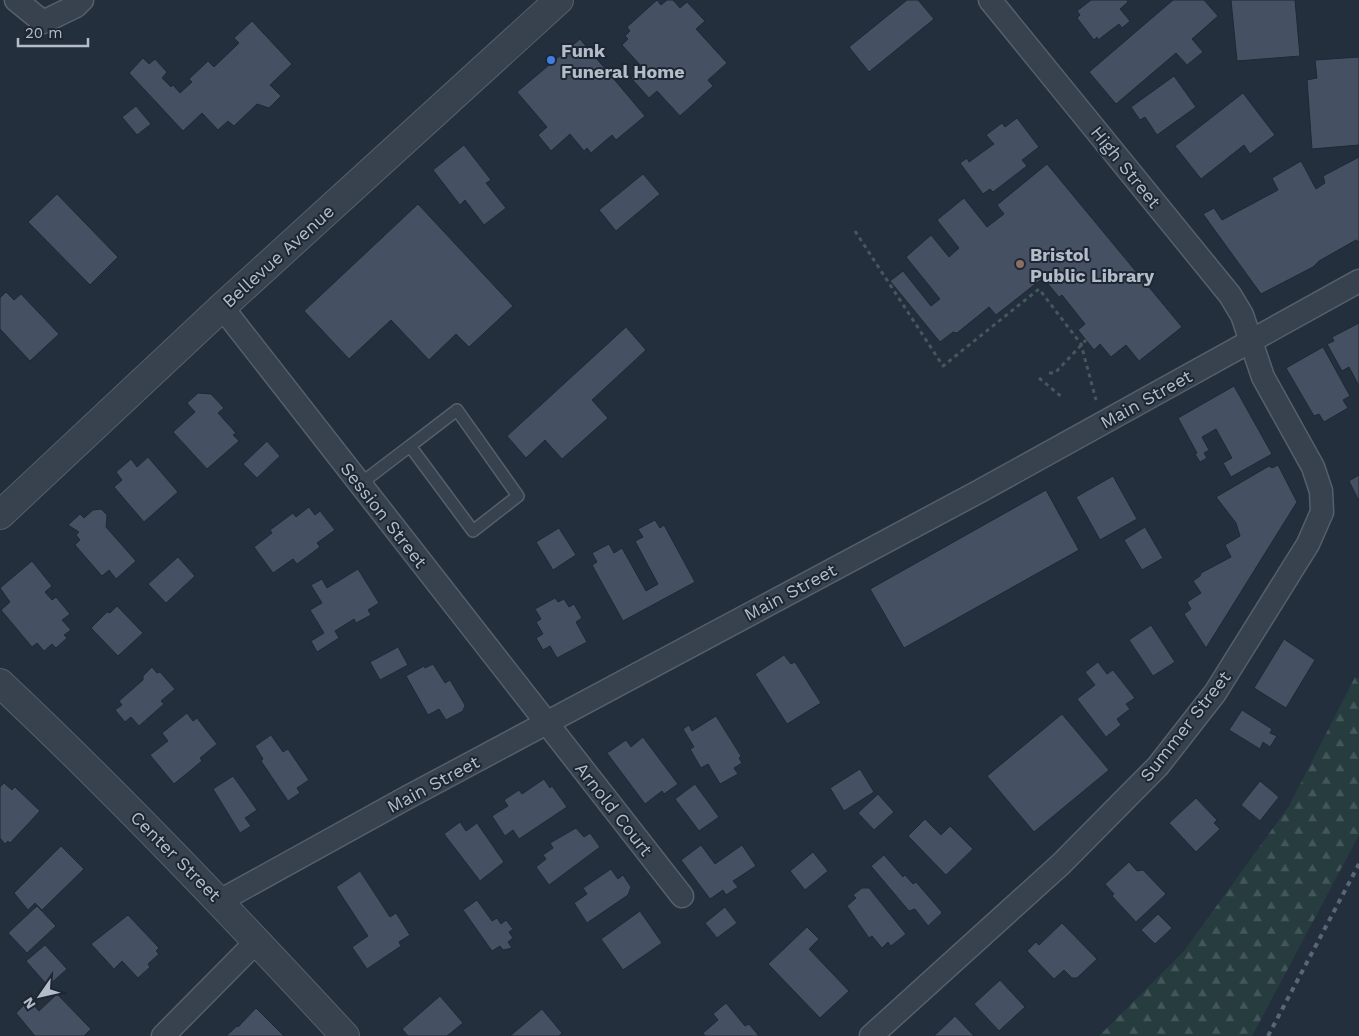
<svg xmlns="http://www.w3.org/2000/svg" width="1359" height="1036" font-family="'Work Sans',sans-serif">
	<defs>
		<pattern id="forest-firs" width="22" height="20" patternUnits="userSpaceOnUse" patternTransform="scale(1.25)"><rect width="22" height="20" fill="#263c3f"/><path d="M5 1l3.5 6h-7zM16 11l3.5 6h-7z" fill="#435659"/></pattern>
	</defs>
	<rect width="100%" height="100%" fill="#242f3e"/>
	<!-- forest -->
	<path fill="url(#forest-firs)" d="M1355,677L1359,679V835L1252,1036H1099L1184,951L1289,806Z"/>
	<!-- building -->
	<g fill="#455162" stroke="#1f2835">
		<path d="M657,0L661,5L667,0H673L680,8L687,2L705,21L696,29L727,63L708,80L713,86L680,116L657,91L649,98L631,78L642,67L622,45L628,39L625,36L630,31L627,27Z"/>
		<path d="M907,0H918L934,19L869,72L849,47Z"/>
		<path d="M1091,0H1127L1128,2L1120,9L1130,21L1122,28L1119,24L1098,40L1097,37L1094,40L1077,18L1080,15L1077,11Z"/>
		<path d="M1173,0H1204L1218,16L1192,39L1203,52L1187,65L1176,53L1116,104L1089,72Z"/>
		<path d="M1231,0H1295L1300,56L1237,61Z"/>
		<path d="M252,21L292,64L270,85L281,96L269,108L257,104L234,126L228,121L218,130L202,113L183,131L129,73L143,58L149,64L155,59L167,72L162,78L171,87L173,85L180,93L192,82L189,79L208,61L214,67L239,43L234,38Z"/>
		<path d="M580,39L645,116L616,140L612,135L591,153L587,148L584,151L570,134L551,151L538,135L547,127L517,92Z"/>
		<path d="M1359,57V145L1312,149L1307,80L1317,78L1315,60Z"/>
		<path d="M1174,76L1196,107L1157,135L1145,117L1140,120L1131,107Z"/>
		<path d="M1243,93L1275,135L1250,154L1244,145L1201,179L1175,146Z"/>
		<path d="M136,106L151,124L137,135L122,117Z"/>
		<path d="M1017,118L1039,147L1022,160L1027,166L993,192L990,189L983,194L960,163L967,158L969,162L994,144L986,135L1002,123L1005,127Z"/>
		<path d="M464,145L491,180L486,183L506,208L484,225L465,200L460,205L433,170Z"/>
		<path d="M1359,157V242L1356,240L1319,261L1313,267L1261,294L1203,214L1214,208L1222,220L1278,190L1272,178L1301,161L1316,189L1325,183L1323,176Z"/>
		<path d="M1047,164L1182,327L1139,361L1126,345L1111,357L1100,344L1094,350L1078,330L1085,324L1062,295L1059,297L1043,278L996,315L989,307L957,333L953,332L940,342L890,281L903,271L931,306L940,299L906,257L931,235L949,257L959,248L937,220L964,198L987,227L1004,214L997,205Z"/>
		<path d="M643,174L660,194L616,231L599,210Z"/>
		<path d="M57,194L118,257L90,285L28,222Z"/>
		<path d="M418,204L513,306L469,347L456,334L429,360L391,320L349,359L304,311Z"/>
		<path d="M6,292L14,300L21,294L59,334L30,361L0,329V298Z"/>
		<path d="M1359,323V386L1349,367L1342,371L1327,344L1334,341L1332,337Z"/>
		<path d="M626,327L646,350L592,400L608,418L562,459L545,440L526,458L507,436Z"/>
		<path d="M1323,347L1350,396L1343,400L1348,408L1324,422L1319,414L1314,416L1286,368Z"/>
		<path d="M1234,386L1272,454L1231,477L1223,463L1232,458L1216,429L1202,437L1209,450L1204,453L1207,458L1200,462L1195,454L1197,453L1178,418Z"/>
		<path d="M198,393L211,394L224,408L218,413L236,433L233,435L239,441L207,469L173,432L195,412L187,403Z"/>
		<path d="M267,441L280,456L257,478L243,464Z"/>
		<path d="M148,457L178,492L144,522L114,487L122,480L116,472L131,459L137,467Z"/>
		<path d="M1278,465L1297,502L1206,648L1184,614L1191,609L1187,602L1201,593L1193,581L1200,576L1201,573L1231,557L1225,545L1240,536L1236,523L1216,497L1269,466L1272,468Z"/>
		<path d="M1359,475V501L1349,481Z"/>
		<path d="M1113,476L1137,519L1100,540L1076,497Z"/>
		<path d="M1046,490L1079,550L904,648L870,589Z"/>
		<path d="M309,507L315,515L320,511L335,530L317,543L320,547L297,564L293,559L273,573L254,547L272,533L270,530L293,513L296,517Z"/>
		<path d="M101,509L107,515L106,527L136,561L116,579L109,570L102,576L75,545L80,540L76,535L79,532L68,525L80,514L84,518L93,510Z"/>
		<path d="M655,520L660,528L664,525L695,582L623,621L592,565L597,562L592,553L609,544L614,553L622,548L646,591L658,584L635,541L643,537L638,529Z"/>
		<path d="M1145,527L1163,558L1142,570L1124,540Z"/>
		<path d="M559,528L576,555L553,570L536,542Z"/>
		<path d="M178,557L195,576L166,603L148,584Z"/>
		<path d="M32,561L52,586L45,592L52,600L56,597L70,614L62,620L71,630L64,635L67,638L56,648L52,644L44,651L37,643L32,647L1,610L10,602L0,588Z"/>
		<path d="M358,569L379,603L368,610L371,615L356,623L354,619L335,631L339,638L317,652L311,641L324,633L310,610L322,603L311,585L322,579L327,588Z"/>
		<path d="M555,598L558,602L564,599L569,607L574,604L582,618L576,622L587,642L557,658L550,646L543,650L536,638L543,634L536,622L541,619L535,609Z"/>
		<path d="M117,606L143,633L118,656L91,628L107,612L110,613Z"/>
		<path d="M1151,625L1175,662L1153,676L1129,640Z"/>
		<path d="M1284,639L1315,660L1286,708L1254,688Z"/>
		<path d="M398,647L408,665L380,680L370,662Z"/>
		<path d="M784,655L791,664L795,662L821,703L787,724L755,674Z"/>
		<path d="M1098,662L1107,674L1113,670L1135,698L1126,704L1130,709L1117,719L1121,725L1106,737L1077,699L1095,685L1085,672Z"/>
		<path d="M433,664L445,683L450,680L465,705L463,711L446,720L439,709L428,715L406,676L424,666L425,668Z"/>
		<path d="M152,667L157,673L160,672L175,689L161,701L164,704L139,726L131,717L125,722L115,710L122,705L119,701L143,680V676Z"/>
		<path d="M1242,710L1272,729L1270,733L1277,736L1270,747L1263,742L1260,749L1229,730Z"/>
		<path d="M187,713L193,721L197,718L217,744L200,758L202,761L174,784L150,755L168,741L162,733Z"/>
		<path d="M1062,714L1109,770L1034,832L987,776Z"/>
		<path d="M716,716L741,756L739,758L742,763L734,768L738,774L720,784L708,764L701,768L690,749L694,747L683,729L689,725L692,731Z"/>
		<path d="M271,735L283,752L288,749L309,780L297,788L300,793L288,801L261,761L263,759L255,746Z"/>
		<path d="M643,737L678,784L664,794L662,791L645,804L607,753L626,740L631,747Z"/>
		<path d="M860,769L874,792L844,811L830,788Z"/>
		<path d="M233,776L257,810L245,818L251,826L240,833L213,789Z"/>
		<path d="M544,779L550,788L552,786L567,807L519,839L513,830L505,836L492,816L508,806L504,800L519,790L522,794Z"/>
		<path d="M1260,781L1279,797L1260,821L1241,805Z"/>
		<path d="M4,783L12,790L15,787L40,811L10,843L8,841L5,844L0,838V787Z"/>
		<path d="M695,784L719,817L699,831L675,799Z"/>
		<path d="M878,794L894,812L874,830L858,813Z"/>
		<path d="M1196,798L1217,820L1214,823L1220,829L1196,852L1169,823Z"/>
		<path d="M925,819L941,835L950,826L973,849L946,875L908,836Z"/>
		<path d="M460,822L466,831L477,823L504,862L480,881L444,834Z"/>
		<path d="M576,828L584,837L590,833L600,847L549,885L536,867L546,859L543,855L553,848L550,843Z"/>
		<path d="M701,845L715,864L742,845L756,866L733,881L738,887L726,895L723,890L710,899L681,860Z"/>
		<path d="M61,846L84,869L42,910L35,903L28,910L14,893Z"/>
		<path d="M813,852L828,871L805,890L790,871Z"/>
		<path d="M884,855L903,877L905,875L913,884L916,882L941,911L942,913L928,926L915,909L909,911L871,866Z"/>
		<path d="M1129,862L1137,871L1143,870L1166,894L1136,922L1112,896L1114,894L1105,884Z"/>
		<path d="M611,869L618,879L623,875L631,887L628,895L587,923L574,903L587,894L583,888Z"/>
		<path d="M360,871L390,917L396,913L410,935L399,942L401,946L367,969L352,947L368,936L336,887Z"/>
		<path d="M862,888H869L906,934L891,946L888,942L882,948L872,936L869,938L847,906L856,898L853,895Z"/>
		<path d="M477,900L492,921L497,918L501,924L506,920L513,929L509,932L513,938L508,942L512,948L503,950L500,946L492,951L463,910Z"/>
		<path d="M37,906L56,926L27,953L8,933Z"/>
		<path d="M725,907L737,923L717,938L705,923Z"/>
		<path d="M640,911L662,943L623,970L601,939Z"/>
		<path d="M1158,914L1172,928L1155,944L1141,930Z"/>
		<path d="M128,915L159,948L156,951L159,954L148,964L150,967L138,978L122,961L114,969L91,944Z"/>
		<path d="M1062,923L1097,959L1077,978H1072L1064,970L1054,979L1027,951L1036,942L1039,945Z"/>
		<path d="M807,927L819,939L809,949L849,991L820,1018L768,964Z"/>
		<path d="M45,945L67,969L48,986L26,961Z"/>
		<path d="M1000,980L1025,1007L999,1031L974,1004Z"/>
		<path d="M57,994L91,1029L84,1036H35L16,1013L29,1000L39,1011Z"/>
		<path d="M440,996L463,1023L447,1036H408L402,1029Z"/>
		<path d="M726,1003L745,1026L749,1024L759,1036H705L703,1033L718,1020L713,1014Z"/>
		<path d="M256,1008L284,1036H226L237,1026L238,1027Z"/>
		<path d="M542,1009L562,1033L559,1036H510Z"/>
		<path d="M955,1016L974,1036H934Z"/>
	</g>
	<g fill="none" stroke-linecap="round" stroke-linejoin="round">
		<!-- service casing -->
		<g stroke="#565f6c" stroke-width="14">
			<path id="service" d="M360,484L410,446L473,531L518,496L457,410L410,446"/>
		</g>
		<!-- minor casing -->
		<g stroke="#565f6c" stroke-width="25">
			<g id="minor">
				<path d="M16,0L43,22L76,6L82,0"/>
				<path d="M222,307L682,896"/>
				<path d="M220,901L408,797L980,491L1359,281"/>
				<path d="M163,1036L257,941"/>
				<path d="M871,1036L1061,864L1158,766L1215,693L1308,544L1322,512L1321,491L1313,467L1263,377L1242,315L1230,295L990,0"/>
			</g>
		</g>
		<!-- tertiary casing -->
		<g stroke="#565f6c" stroke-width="30">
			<g id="tertiary">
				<path d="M0,515L222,307L559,0"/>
				<path d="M0,683C120,796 233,915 345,1036"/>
			</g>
		</g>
		<!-- path -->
		<g stroke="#44595c" stroke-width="3" stroke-dasharray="4 4" stroke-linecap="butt">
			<path d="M855,231L943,366L1039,289L1081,344L1096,400"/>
			<path d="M1049,373H1055L1086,340"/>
			<path d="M1039,378L1063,398"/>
		</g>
		<!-- service -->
		<use href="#service" stroke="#38414e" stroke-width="11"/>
		<!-- minor -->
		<use href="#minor" stroke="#38414e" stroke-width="22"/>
		<!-- tertiary -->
		<use href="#tertiary" stroke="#38414e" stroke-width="28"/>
		<!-- rail -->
		<path stroke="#5a6575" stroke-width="4" stroke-dasharray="5 5" stroke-linecap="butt" d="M1268,1036L1359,864"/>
	</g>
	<!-- markers -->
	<circle fill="#3f7fe0" stroke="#1d2633" stroke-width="2" cx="551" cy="60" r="5"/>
	<circle fill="#8d6e63" stroke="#1d2633" stroke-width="2" cx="1020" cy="264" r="5"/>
	<g text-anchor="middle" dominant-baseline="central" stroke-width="4" stroke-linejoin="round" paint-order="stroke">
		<!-- poi labels -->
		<g font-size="18" font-weight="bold" fill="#b4bcc9" stroke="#1d2633" text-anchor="start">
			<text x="561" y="50">Funk<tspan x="561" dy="21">Funeral Home</tspan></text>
			<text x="1030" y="254">Bristol<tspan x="1030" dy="21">Public Library</tspan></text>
		</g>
		<!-- street labels -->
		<g font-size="18" fill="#b4bcc9" stroke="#1d2633">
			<text transform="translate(1126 167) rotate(51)">High Street</text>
			<text transform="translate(278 256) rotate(-42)">Bellevue Avenue</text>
			<text transform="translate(1146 399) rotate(-29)">Main Street</text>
			<text transform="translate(384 515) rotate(52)">Session Street</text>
			<text transform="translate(790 592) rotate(-28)">Main Street</text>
			<text transform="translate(1185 726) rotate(-52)">Summer Street</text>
			<text transform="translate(433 784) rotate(-28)">Main Street</text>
			<text transform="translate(614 809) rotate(52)">Arnold Court</text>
			<text transform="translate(176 856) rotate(45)">Center Street</text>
		</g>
	</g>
	<!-- north arrow -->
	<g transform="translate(40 996) rotate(236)" stroke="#1d2633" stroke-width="4" paint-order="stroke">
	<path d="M0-4L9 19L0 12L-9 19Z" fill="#b4bcc9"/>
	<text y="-8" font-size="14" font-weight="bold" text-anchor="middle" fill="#b4bcc9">N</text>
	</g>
	<!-- scale -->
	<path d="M18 38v8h70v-8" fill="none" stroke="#b4bcc9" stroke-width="2.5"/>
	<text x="25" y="38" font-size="15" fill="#b4bcc9" stroke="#1d2633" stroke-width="4" paint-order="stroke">20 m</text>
</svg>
